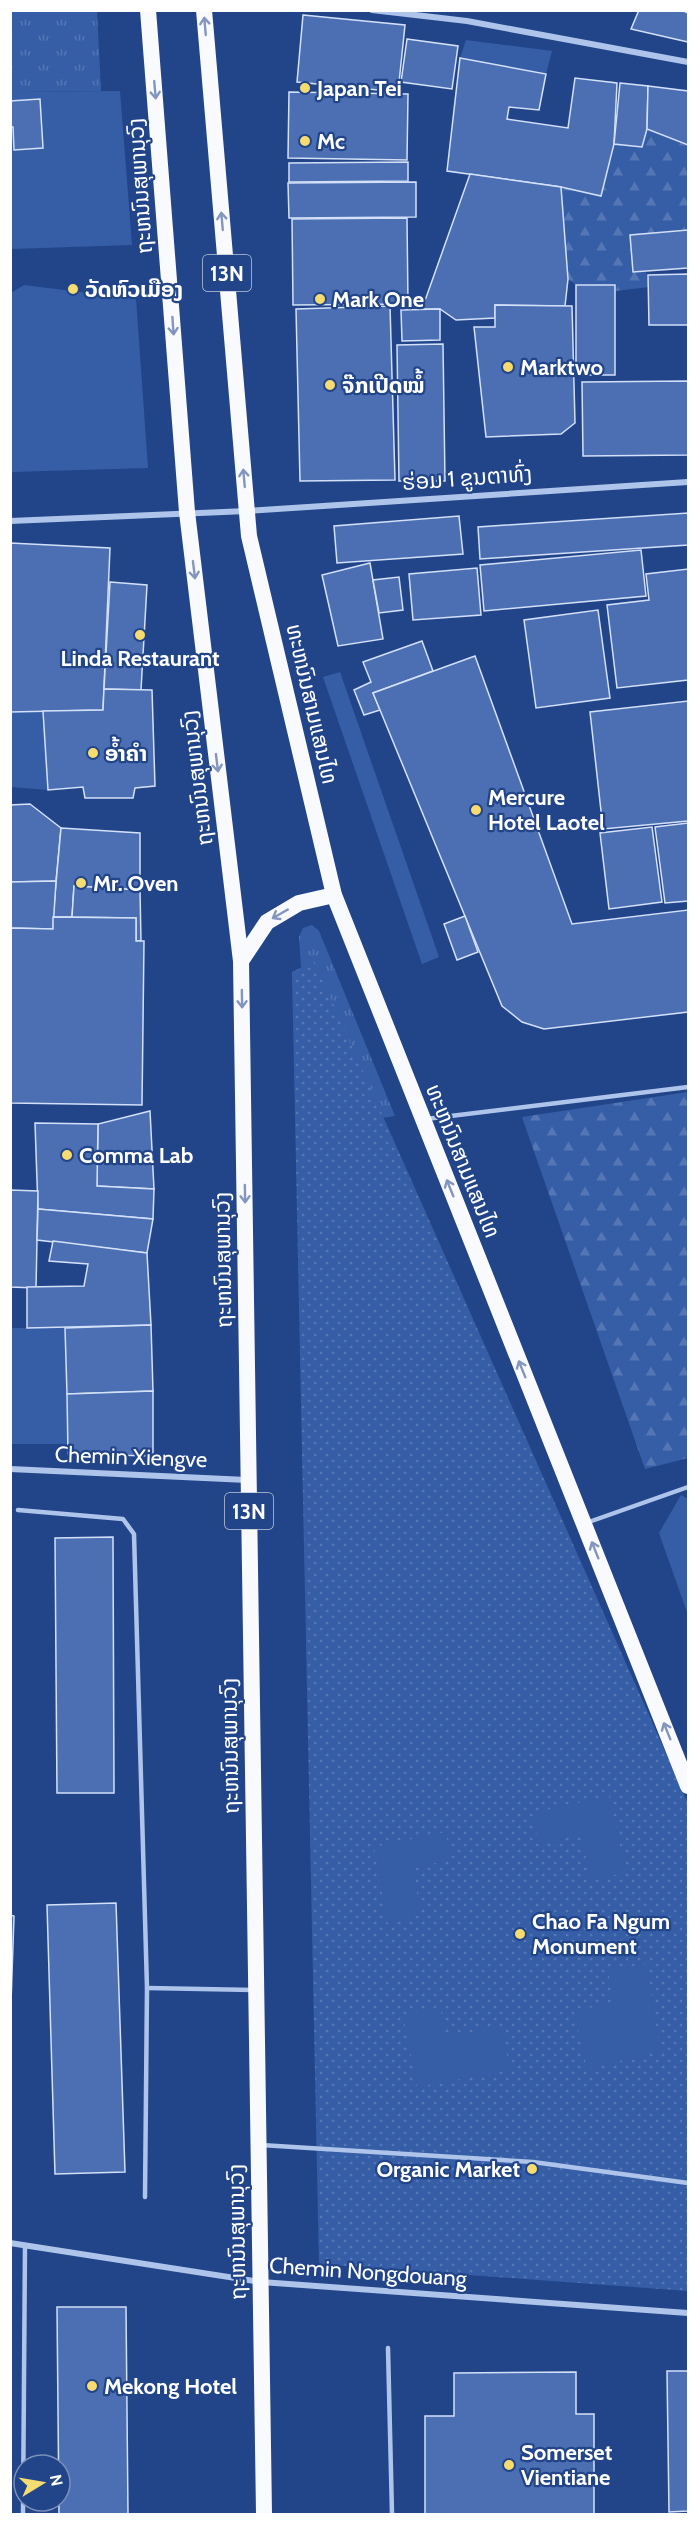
<svg xmlns="http://www.w3.org/2000/svg" width="699" height="2525" font-family="Cabin,'Noto Sans Lao',sans-serif">
	<defs>
		<pattern id="grass-tufts" width="24" height="20" patternUnits="userSpaceOnUse" patternTransform="scale(1.5)"><rect width="24" height="20" fill="#365ea7"/><path d="M3 7l-1-3M5 7V3M7 7l1-3M15 17l-1-3M17 17v-4M19 17l1-3" fill="none" stroke="#5476b4"/></pattern>
		<pattern id="forest-firs" width="22" height="20" patternUnits="userSpaceOnUse" patternTransform="scale(1.5)"><rect width="22" height="20" fill="#365ea7"/><path d="M5 1l3.5 6h-7zM16 11l3.5 6h-7z" fill="#5476b4"/></pattern>
		<pattern id="park-dots" width="8" height="8" patternUnits="userSpaceOnUse" patternTransform="scale(1.5)"><rect width="8" height="8" fill="#365ea7"/><path d="M2 2h.1M6 6h.1" fill="none" stroke="#5476b4" stroke-width="1.8" stroke-linecap="round"/></pattern>
	</defs>
	<rect width="100%" height="100%" fill="#22458a"/>
	<!-- grass -->
	<g fill="url(#grass-tufts)">
		<path d="M10,11H97L101,91L11,92Z"/>
		<path d="M312,925L319,931L395,1116L312,1128L299,937L303,928Z"/>
	</g>
	<!-- forest -->
	<g fill="url(#forest-firs)">
		<path d="M647,129L688,145V230L630,235L633,272H646L649,287L615,291V285H576L568,279L561,187L614,144L641,147Z"/>
		<path d="M688,1092V1458L645,1469L522,1117Z"/>
	</g>
	<!-- park -->
	<path fill="url(#park-dots)" d="M314,961L688,1803V2291L319,2264L292,972Z"/>
	<!-- garden -->
	<g fill="#365ea7">
		<path d="M466,40L552,51L546,74L460,58Z"/>
		<path d="M120,91L132,245L11,249L10,92Z"/>
		<path d="M24,285L136,299L148,468L11,472V293Z"/>
		<path d="M340,672L439,957L422,964L323,677Z"/>
		<path d="M43,711L48,790L11,787L10,712Z"/>
		<path d="M11,1328H65L68,1444H11Z"/>
		<path d="M681,1495L688,1499V1615L659,1533Z"/>
		<path d="M609,1796L626,1873L590,1879L582,1835L538,1843L533,1813Z"/>
		<path d="M446,1832L450,1860L412,1868L421,1915L387,1923L374,1847Z"/>
		<path d="M647,1964L660,2051L587,2069L574,2011L614,2003L608,1970Z"/>
		<path d="M440,2007L446,2037L501,2026L510,2070L417,2087L403,2015Z"/>
	</g>
	<!-- building -->
	<g fill="#4b6fb2" stroke="#d3e0f8" stroke-width="1.5">
		<path d="M639,10H681L688,13V42L631,29Z"/>
		<path d="M303,15L405,25L398,92L297,82Z"/>
		<path d="M407,39L458,46L452,89L401,82Z"/>
		<path d="M460,58L546,74L539,110L509,107L507,119L568,128L575,78L617,83L614,144L601,196L561,187L447,171Z"/>
		<path d="M620,83L648,86L647,129L642,147L614,144Z"/>
		<path d="M648,86L688,91V145L647,129Z"/>
		<path d="M289,92L408,94L407,160L288,158Z"/>
		<path d="M40,99L43,148L14,150L13,127H10V101Z"/>
		<path d="M408,162V181L289,182V163Z"/>
		<path d="M470,174L561,187L568,279L565,306L495,305V318L456,320L440,309H422Z"/>
		<path d="M416,182V217L289,218L288,183Z"/>
		<path d="M407,218L408,304L293,305L292,219Z"/>
		<path d="M688,230V268L633,272L630,235Z"/>
		<path d="M688,274V325H649L648,275Z"/>
		<rect x="576" y="285" width="39" height="90"/>
		<path d="M495,305L572,306L575,423L561,434L486,437L474,327H495Z"/>
		<path d="M390,306L395,480L300,481L296,309Z"/>
		<path d="M440,309V340L402,341L401,310Z"/>
		<path d="M443,344L445,481H399L397,345Z"/>
		<path d="M688,381V455L583,456L582,382Z"/>
		<path d="M688,513V545L480,559L478,527Z"/>
		<path d="M459,516L463,554L337,563L334,526Z"/>
		<path d="M10,543L110,548L103,710L10,712Z"/>
		<path d="M641,550L646,596L484,611L480,565Z"/>
		<path d="M370,563L383,639L338,646L322,575Z"/>
		<path d="M477,568L481,615L413,620L409,574Z"/>
		<path d="M688,569V680L617,688L607,605L649,600L646,574Z"/>
		<path d="M399,577L403,610L379,613L373,580Z"/>
		<path d="M110,582L147,585L141,690L104,689Z"/>
		<path d="M598,610L610,698L536,708L524,620Z"/>
		<path d="M422,641L433,671L373,693L380,710L364,715L354,690L371,682L363,662Z"/>
		<path d="M475,656L572,924L688,910V1012L544,1029L522,1022L502,1006L373,693Z"/>
		<path d="M104,689L152,690L155,786L135,788L133,798H85L83,787L48,790L43,711L103,710Z"/>
		<path d="M688,701V821L603,829L590,712Z"/>
		<path d="M30,804L61,828L56,881L10,882V805Z"/>
		<path d="M688,823V901L665,903L655,827Z"/>
		<path d="M652,827L662,902L609,909L600,833Z"/>
		<path d="M61,828L140,833V890L74,886L72,917H53Z"/>
		<path d="M56,881L53,929L10,928V882Z"/>
		<path d="M74,886L140,890L141,941H136V918L72,917Z"/>
		<path d="M465,916L478,952L457,960L444,924Z"/>
		<path d="M53,917L136,918V941H144L142,1105L10,1103V928L53,929Z"/>
		<path d="M150,1111L154,1189L97,1186L98,1124Z"/>
		<path d="M35,1123L98,1124L97,1186L154,1189L153,1219L38,1209Z"/>
		<path d="M10,1190L38,1191L36,1288L10,1287Z"/>
		<path d="M38,1209L153,1219L147,1253L37,1240Z"/>
		<path d="M53,1241L147,1253L151,1325L27,1328V1287L84,1286L88,1264L49,1261Z"/>
		<path d="M151,1325L153,1391L67,1394L65,1328Z"/>
		<path d="M153,1391V1456L68,1454L67,1394Z"/>
		<path d="M113,1537L114,1793H57L55,1538Z"/>
		<path d="M116,1903L125,2172L55,2174L47,1905Z"/>
		<path d="M10,1915L14,1916L11,2003H10Z"/>
		<path d="M57,2307H126L128,2514H59Z"/>
		<path d="M667,2371H688V2511L669,2512Z"/>
		<path d="M576,2372V2414H594V2514H425V2416H454V2373Z"/>
	</g>
	<g fill="none" stroke-linecap="round" stroke-linejoin="round">
		<!-- service -->
		<g stroke="#aec4ea" stroke-width="4.5">
			<path d="M426,1119L688,1087"/>
			<path d="M18,1510L123,1519L134,1534L147,1988L145,2197"/>
			<path d="M586,1523L688,1487"/>
			<path d="M147,1988L254,1990"/>
			<path d="M261,2145L533,2162L688,2183"/>
			<path d="M388,2348L392,2514"/>
			<path d="M23,2514L25,2245"/>
		</g>
		<!-- minor -->
		<g stroke="#aec4ea" stroke-width="6">
			<path d="M372,10L467,21L688,62"/>
			<path d="M10,521L247,511L688,482"/>
			<path d="M10,1469L247,1480"/>
			<path d="M10,2243L261,2282L688,2313"/>
		</g>
		<!-- trunk -->
		<g stroke="#f9fafe" stroke-width="16">
			<path d="M148,10L187,512L241,961L264,2514"/>
			<path d="M204,10L249,536L334,895L688,1786"/>
			<path d="M241,961L267,922L299,903L334,895"/>
		</g>
	</g>
	<!-- one-way arrows -->
	<defs><path id="oneway-shaft" d="M-6 0H5M1.5-3L5.5 0L1.5 3" fill="none" stroke-width="1.6" stroke-linecap="round" stroke-linejoin="round" transform="scale(1.5)"/></defs>
	<g stroke="#8396be">
		<use href="#oneway-shaft" transform="translate(205 26) rotate(-95)"/>
		<use href="#oneway-shaft" transform="translate(155 90) rotate(85)"/>
		<use href="#oneway-shaft" transform="translate(222 221) rotate(-95)"/>
		<use href="#oneway-shaft" transform="translate(173 326) rotate(86)"/>
		<use href="#oneway-shaft" transform="translate(244 478) rotate(-95)"/>
		<use href="#oneway-shaft" transform="translate(194 570) rotate(83)"/>
		<use href="#oneway-shaft" transform="translate(217 763) rotate(83)"/>
		<use href="#oneway-shaft" transform="translate(280 914) rotate(150)"/>
		<use href="#oneway-shaft" transform="translate(242 999) rotate(89)"/>
		<use href="#oneway-shaft" transform="translate(450 1188) rotate(-112)"/>
		<use href="#oneway-shaft" transform="translate(245 1194) rotate(89)"/>
		<use href="#oneway-shaft" transform="translate(522 1369) rotate(-112)"/>
		<use href="#oneway-shaft" transform="translate(595 1550) rotate(-112)"/>
		<use href="#oneway-shaft" transform="translate(667 1731) rotate(-112)"/>
	</g>
	<!-- markers -->
	<g fill="#f6dc70" stroke="#22458a" stroke-width="2">
		<circle cx="305" cy="88" r="6"/>
		<circle cx="305" cy="141" r="6"/>
		<circle cx="73" cy="289" r="6"/>
		<circle cx="320" cy="299" r="6"/>
		<circle cx="508" cy="367" r="6"/>
		<circle cx="330" cy="385" r="6"/>
		<circle cx="140" cy="635" r="6"/>
		<circle cx="93" cy="753" r="6"/>
		<circle cx="476" cy="810" r="6"/>
		<circle cx="81" cy="883" r="6"/>
		<circle cx="67" cy="1155" r="6"/>
		<circle cx="520" cy="1934" r="6"/>
		<circle cx="532" cy="2169" r="6"/>
		<circle cx="92" cy="2386" r="6"/>
		<circle cx="509" cy="2465" r="6"/>
	</g>
	<g text-anchor="middle" dominant-baseline="central" stroke-width="4.5" stroke-linejoin="round" paint-order="stroke">
		<!-- shield labels -->
		<g fill="#22458a" stroke="#bdc7dc" stroke-width="1.5">
			<rect x="203" y="255" width="48" height="36" rx="4.5"/>
			<rect x="225" y="1493" width="48" height="36" rx="4.5"/>
		</g>
		<g font-size="21" font-weight="bold" fill="#fff">
			<text x="227" y="273">13N</text>
			<text x="249" y="1511">13N</text>
		</g>
		<!-- poi labels -->
		<g font-size="22" font-weight="bold" fill="#fff" stroke="#22458a" text-anchor="start">
			<text x="317" y="88">Japan Tei</text>
			<text x="317" y="141">Mc</text>
			<text x="85" y="289">ວັດຫົວເມືອງ</text>
			<text x="332" y="299">Mark One</text>
			<text x="520" y="367">Marktwo</text>
			<text x="342" y="385">ຈ໊ກເປີດໝ້ໍ</text>
			<text x="140" y="658" text-anchor="middle">Linda Restaurant</text>
			<text x="105" y="753">ອ້ຳຄຳ</text>
			<text x="488" y="797">Mercure<tspan x="488" dy="25">Hotel Laotel</tspan></text>
			<text x="93" y="883">Mr. Oven</text>
			<text x="79" y="1155">Comma Lab</text>
			<text x="532" y="1921">Chao Fa Ngum<tspan x="532" dy="25">Monument</tspan></text>
			<text x="520" y="2169" text-anchor="end">Organic Market</text>
			<text x="104" y="2386">Mekong Hotel</text>
			<text x="521" y="2452">Somerset<tspan x="521" dy="25">Vientiane</tspan></text>
		</g>
		<!-- street labels -->
		<g font-size="22" fill="#fff" stroke="#22458a">
			<text transform="translate(140 186) rotate(-94)">ຖະຫນົນສຸພານຸວົງ</text>
			<text transform="translate(467 478) rotate(-4)">ຮ່ອມ 1 ຂູນຕາທົ່ງ</text>
			<text transform="translate(312 704) rotate(77)">ທະຫນົນສາມແສນໄທ</text>
			<text transform="translate(197 778) rotate(-97)">ຖະຫນົນສຸພານຸວົງ</text>
			<text transform="translate(463 1161) rotate(68)">ທະຫນົນສາມແສນໄທ</text>
			<text transform="translate(223 1260) rotate(-91)">ຖະຫນົນສຸພານຸວົງ</text>
			<text transform="translate(131 1457) rotate(2)">Chemin Xiengve</text>
			<text transform="translate(230 1746) rotate(-91)">ຖະຫນົນສຸພານຸວົງ</text>
			<text transform="translate(237 2232) rotate(-91)">ຖະຫນົນສຸພານຸວົງ</text>
			<text transform="translate(368 2272) rotate(4)">Chemin Nongdouang</text>
		</g>
	</g>
	<!-- border -->
	<rect width="699" height="2525" fill="none" stroke="#ffffff" stroke-width="24"/>
	<!-- north arrow -->
	<g transform="translate(42 2483) rotate(79)"><circle r="28" fill="#22458a" stroke="#7a8fb9" stroke-width="1.5"/>
	<path d="M0-4.5L10 22L0 15L-10 22Z" fill="#f6dc70"/>
	<text y="-9" font-size="16" font-weight="bold" text-anchor="middle" fill="#ffffff">N</text>
	</g>
</svg>
